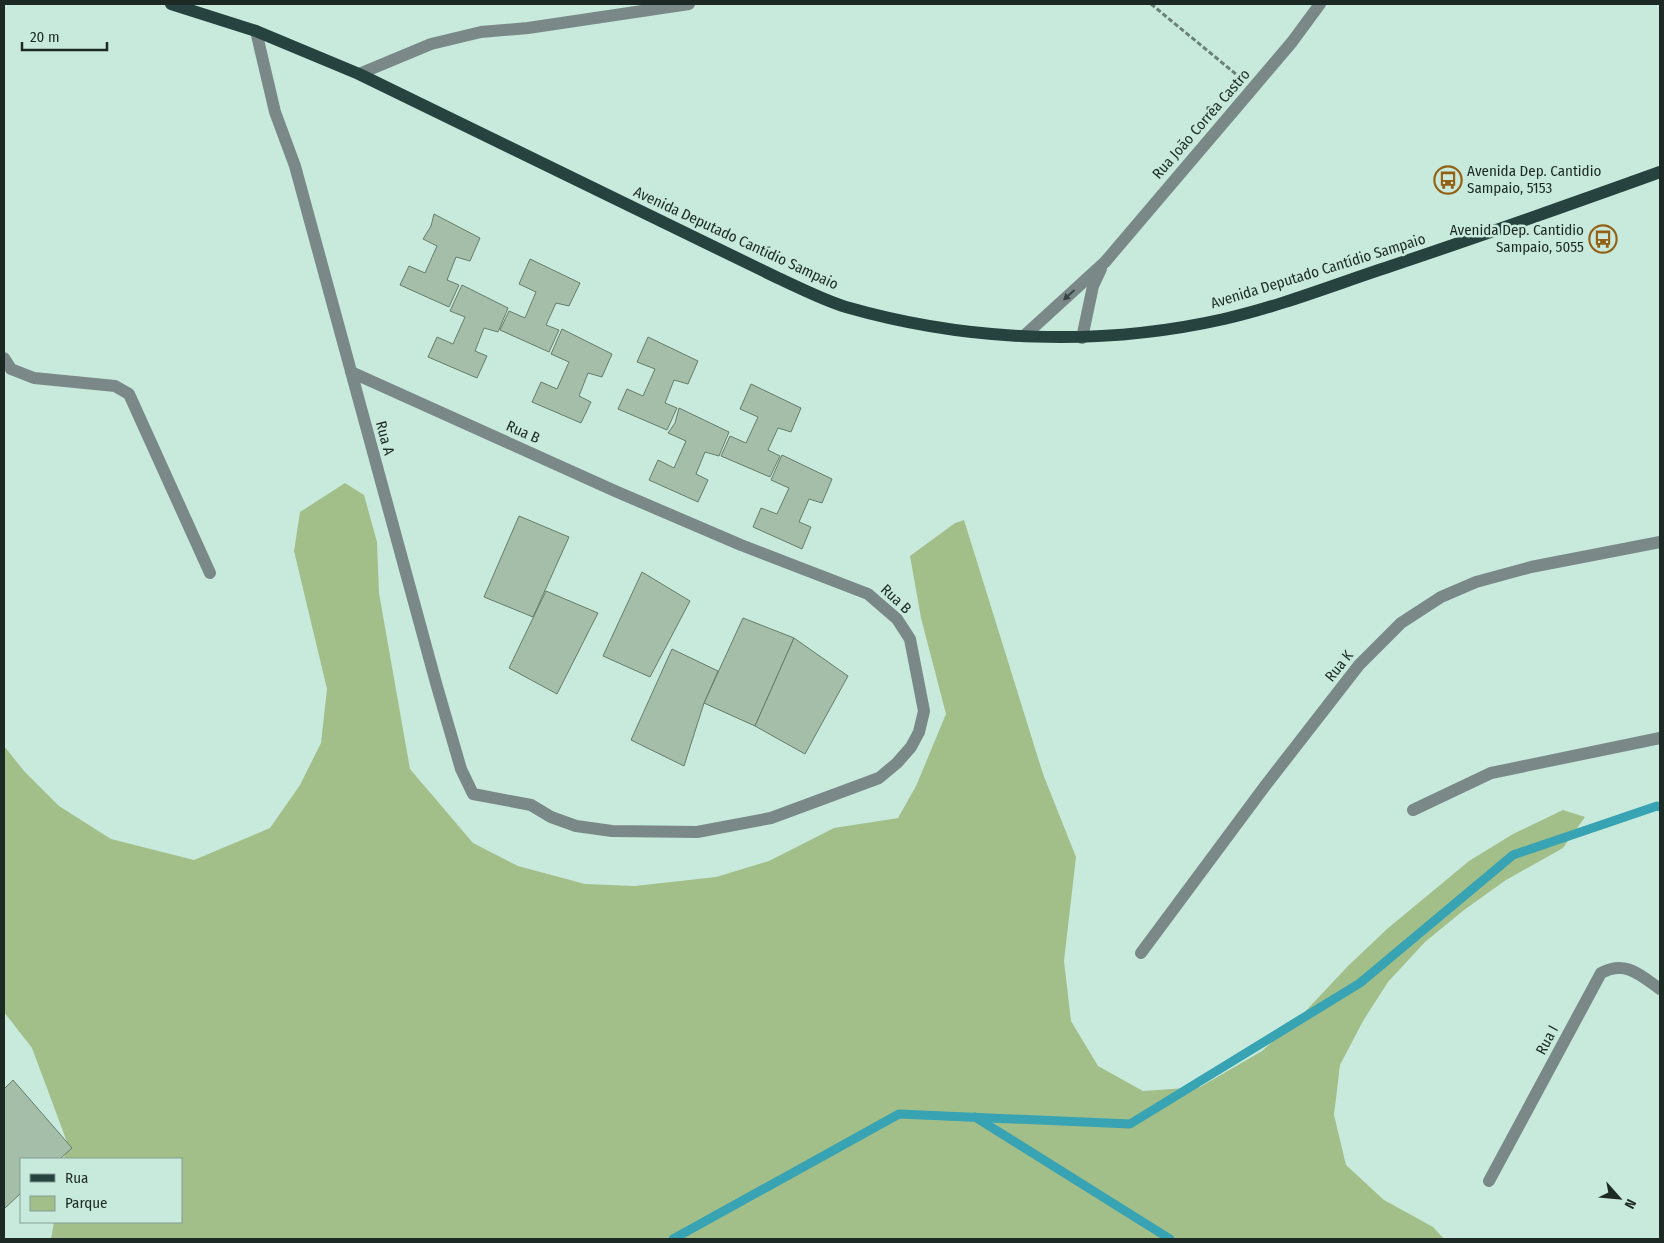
<svg xmlns="http://www.w3.org/2000/svg" width="1664" height="1243" font-family="'Fira Sans Condensed',sans-serif">
	<rect width="100%" height="100%" fill="#c8eadd"/>
	<!-- green -->
	<path fill="#a3bf89" d="M345,483L364,495L377,542L379,593L410,769L473,843L518,866L585,884L635,886L716,877L769,861L834,828L898,818L916,786L946,714L921,618L910,556L955,523L964,520L1043,774L1076,857L1064,961L1071,1021L1098,1066L1143,1091L1200,1087L1262,1051L1300,1017L1348,966L1387,929L1469,861L1513,834L1563,810L1585,817L1563,848L1506,880L1464,910L1425,942L1388,982L1363,1021L1340,1065L1334,1115L1346,1165L1384,1200L1433,1227L1444,1239H51L54,1222H181V1159H64L67,1142L32,1048L4,1012V746L24,771L59,806L111,839L194,860L270,828L300,785L321,743L327,689L294,551L300,512Z"/>
	<g fill="none" stroke-linecap="round" stroke-linejoin="round">
		<!-- stream -->
		<g stroke="#37a3b3" stroke-width="9">
			<path d="M975,1117L1170,1239"/>
			<path d="M673,1239L899,1114L1130,1124L1360,983L1513,855L1657,806L1660,807"/>
		</g>
	</g>
	<!-- building -->
	<g fill="#a5bea9" stroke="#657d69">
		<path d="M434,214L480,238L470,261L456,257L447,280L459,285L449,307L400,285L409,266L425,273L437,246L423,239L431,226Z"/>
		<path d="M530,259L580,283L569,306L556,303L546,325L559,330L549,352L500,330L509,311L525,318L536,292L519,284Z"/>
		<path d="M462,285L508,308L498,332L484,328L475,351L487,356L477,378L428,357L437,337L453,344L465,317L450,311Z"/>
		<path d="M562,329L612,354L602,377L588,373L579,396L591,402L581,423L532,402L541,382L557,389L569,362L551,354Z"/>
		<path d="M648,337L698,361L688,384L674,380L665,403L677,408L667,430L618,409L627,389L643,396L655,369L637,362Z"/>
		<path d="M751,384L801,408L791,432L778,428L768,450L780,456L770,477L721,456L730,436L746,443L758,417L740,409Z"/>
		<path d="M679,408L729,432L719,456L705,452L696,474L708,480L698,502L649,480L658,460L674,468L686,441L668,433L675,423Z"/>
		<path d="M782,455L832,479L822,503L809,499L799,522L811,527L802,549L753,527L761,508L777,514L789,488L771,480Z"/>
		<path d="M519,516L569,537L533,617L484,597Z"/>
		<path d="M642,572L690,601L650,677L603,656Z"/>
		<path d="M546,591L598,613L557,694L509,668Z"/>
		<path d="M743,618L794,638L755,726L704,703Z"/>
		<path d="M794,638L848,676L805,754L755,726Z"/>
		<path d="M672,649L718,671L704,703L684,766L631,740Z"/>
		<path d="M13,1080L72,1148L60,1159H21V1193L4,1209V1089Z"/>
	</g>
	<g fill="none" stroke-linecap="round" stroke-linejoin="round">
		<!-- path -->
		<path stroke="#6b8279" stroke-width="3" stroke-dasharray="5 2.5" stroke-linecap="butt" d="M1151,4L1237,75"/>
		<!-- minor -->
		<g stroke="#7a8988" stroke-width="12">
			<path d="M256,31L275,112L295,166L436,683L461,769L473,794L531,805L551,817L576,826L612,831L697,832L771,818L879,778L897,763L911,747L919,732L924,711L910,639L897,619L868,594L741,545L615,491L351,372"/>
			<path d="M359,74L431,44L481,32L528,28L689,4"/>
			<path d="M1024,336L1105,262L1253,88L1292,42L1320,4"/>
			<path d="M1082,338L1093,286L1101,269"/>
			<path d="M4,358L11,369L34,378L115,386L129,394L210,573"/>
			<path d="M1413,810L1491,773L1660,738"/>
			<path d="M1141,953L1265,786L1359,665L1401,623L1441,597L1476,582L1531,567L1660,542"/>
			<path d="M1489,1181L1601,973C1626,960 1640,975 1660,989"/>
		</g>
		<!-- major -->
		<path stroke="#274340" stroke-width="12" d="M171,4L256,31L359,74L778,278C800,288 823,300 846,307C968,342 1100,347 1224,319C1281,306 1336,284 1391,266C1481,236 1571,204 1660,172"/>
	</g>
	<!-- one-way arrows -->
	<defs><path id="oneway-solid" d="M-6-.8H1V-3.2L6.5 0L1 3.2V.8H-6Z" transform="scale(1.25)"/></defs>
	<use fill="#384642" href="#oneway-solid" transform="translate(1069 295) rotate(138)"/>
	<!-- icons -->
	<defs>
		<g id="bus-ring" transform="scale(1.4375)"><circle r="9.5" fill="#c8eadd" stroke="#946114" stroke-width="1.5"/><path d="M-5-6H5V4H4V6H2V4H-2V6H-4V4H-5ZM-3.5-4V0h7V-4ZM-3.5 1.2v1.5H-2V1.2ZM2 1.2v1.5H3.5V1.2Z" fill="#946114"/></g>
	</defs>
	<g fill-rule="evenodd">
		<use href="#bus-ring" x="1448" y="180"/>
		<use href="#bus-ring" x="1603" y="239"/>
	</g>
	<g text-anchor="middle" dominant-baseline="central" stroke-width="5" stroke-linejoin="round" paint-order="stroke">
		<!-- street labels -->
		<g font-size="15" fill="#1c2924" stroke="#c8eadd">
			<text transform="translate(1201 124) rotate(-49)">Rua João Corrêa Castro</text>
			<text transform="translate(736 238) rotate(25)">Avenida Deputado Cantídio Sampaio</text>
			<text transform="translate(1318 271) rotate(-17)">Avenida Deputado Cantídio Sampaio</text>
			<text transform="translate(523 432) rotate(24)">Rua B</text>
			<text transform="translate(385 438) rotate(75)">Rua A</text>
			<text transform="translate(896 599) rotate(43)">Rua B</text>
			<text transform="translate(1339 666) rotate(-51)">Rua K</text>
			<text transform="translate(1547 1040) rotate(-62)">Rua I</text>
		</g>
		<!-- poi labels -->
		<g font-size="15" fill="#1c2924" stroke="#c8eadd" text-anchor="start">
			<text x="1467" y="171">Avenida Dep. Cantidio<tspan x="1467" dy="17">Sampaio, 5153</tspan></text>
			<text x="1584" y="230" text-anchor="end">Avenida Dep. Cantidio<tspan x="1584" dy="17">Sampaio, 5055</tspan></text>
		</g>
	</g>
	<!-- border -->
	<rect width="1664" height="1243" fill="none" stroke="#1c2924" stroke-width="10"/>
	<!-- legend -->
	<rect x="20" y="1158" width="162" height="65" fill="#c8eadd" stroke="#839d93"/>
	<rect x="30" y="1174" width="25" height="8" fill="#274340" stroke="#839d93"/>
	<text x="65" y="1183" font-size="15" fill="#1c2924">Rua</text>
	<rect x="30" y="1196" width="25" height="15" fill="#a3bf89" stroke="#839d93"/>
	<text x="65" y="1208" font-size="15" fill="#1c2924">Parque</text>
	<!-- north arrow -->
	<g transform="translate(1619 1198) rotate(117)" stroke="#c8eadd" stroke-width="4" paint-order="stroke">
	<path d="M0-4L9 19L0 12L-9 19Z" fill="#1c2924"/>
	<text y="-8" font-size="14" font-weight="bold" text-anchor="middle" fill="#1c2924">N</text>
	</g>
	<!-- scale -->
	<path d="M22 42v8h85v-8" fill="none" stroke="#1c2924" stroke-width="2.5"/>
	<text x="30" y="42" font-size="15" fill="#1c2924" stroke="#c8eadd" stroke-width="4" paint-order="stroke">20 m</text>
</svg>
